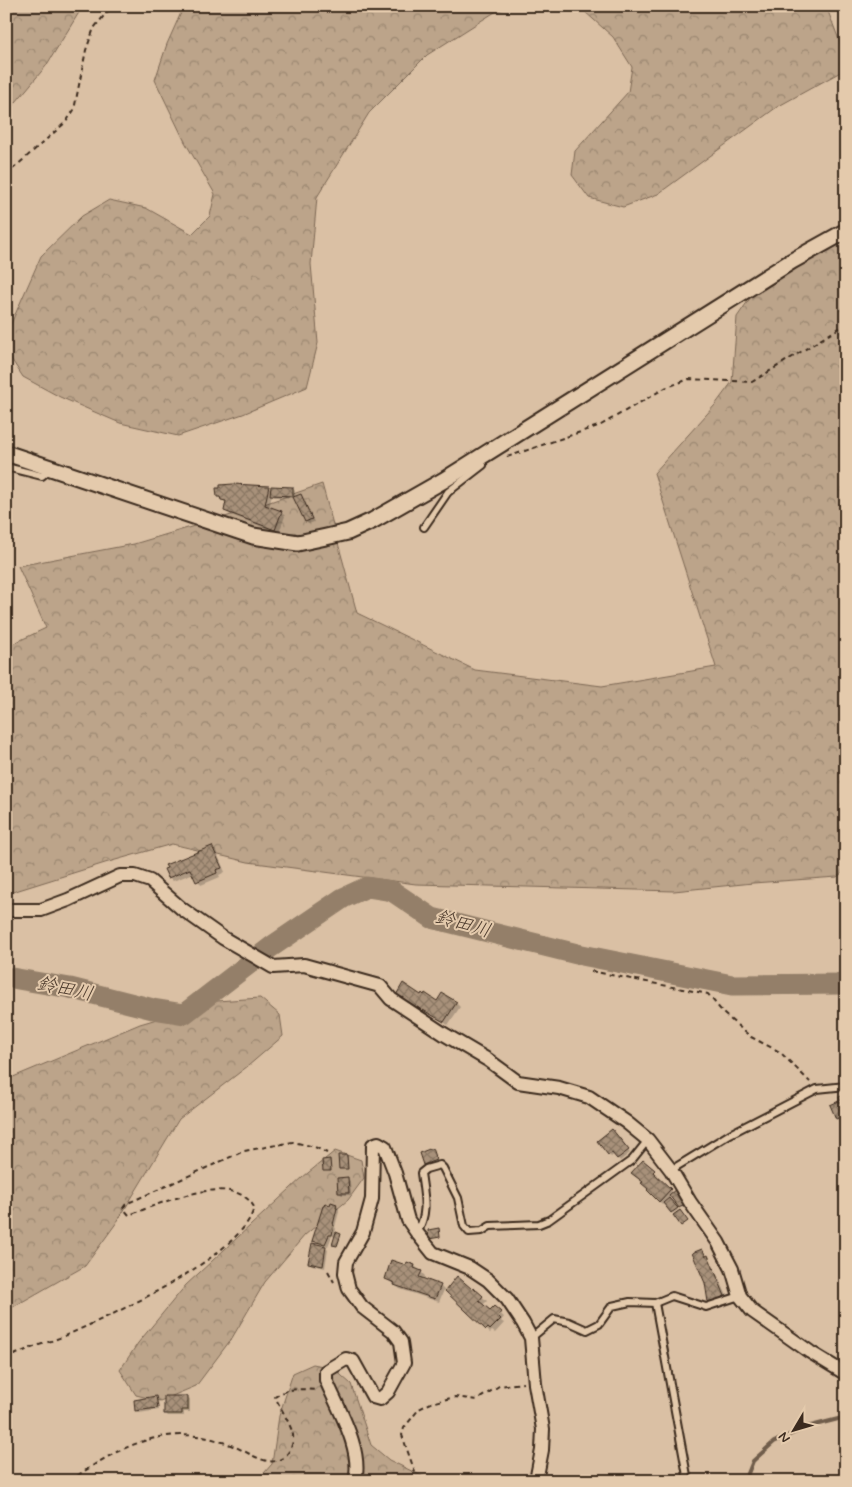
<svg xmlns="http://www.w3.org/2000/svg" width="852" height="1487" font-family="Mynerve,'Klee One',sans-serif">
	<defs>
		<pattern id="forest-crowns" width="20" height="18" patternUnits="userSpaceOnUse" patternTransform="scale(1.25)"><rect width="20" height="18" fill="#bca48a"/><path d="M2 6a3 3 0 1 1 6 0M12 15a3 3 0 1 1 6 0" fill="none" stroke="#9a8670"/></pattern>
		<pattern id="building-cross-hatch" width="8" height="8" patternUnits="userSpaceOnUse" patternTransform="scale(1.25)"><rect width="8" height="8" fill="#a8917a"/><path d="M0 0l8 8M0 8l8-8" fill="none" stroke="#8a7763"/></pattern>
	</defs>
	<rect width="100%" height="100%" fill="#dac0a4"/>
	<filter id="ink" filterUnits="userSpaceOnUse"><feTurbulence type="fractalNoise" baseFrequency=".02" numOctaves="2"/><feDisplacementMap in="SourceGraphic" scale="10" xChannelSelector="R" yChannelSelector="G"/><feConvolveMatrix kernelMatrix="1 2 1 2 8 2 1 2 1" color-interpolation-filters="sRGB"/></filter>
	<g filter="url(#ink)">
		<!-- forest -->
		<g fill="url(#forest-crowns)" stroke="#7c6754">
			<path d="M6,6H83L46,66L6,114Z"/>
			<path d="M184,6H512L495,12L427,55L369,113L317,197L311,264L318,343L307,387L243,414L178,436L120,423L60,397L23,377L6,351V335L41,256L82,216L109,200L146,208L192,234L210,216L215,194L185,142L155,80L167,44Z"/>
			<path d="M572,6H826L846,58V69L777,107L658,194L623,207L589,198L572,175L575,151L628,92L632,67L613,37L584,11Z"/>
			<path d="M846,231V870L837,877L753,883L674,891L416,884L248,862L172,844L105,863L6,894V647L46,628L18,566L134,544L238,513L322,484L357,613L475,670L602,686L716,667L654,473L715,405L732,382L737,317L770,269Z"/>
			<path d="M260,998L280,1015L283,1036L248,1066L179,1119L117,1222L85,1266L6,1311V1080L140,1024L217,1001Z"/>
			<path d="M335,1151L361,1160L364,1178L348,1200L305,1235L265,1282L232,1338L196,1386L160,1401L136,1395L120,1370L138,1343L186,1285L303,1177Z"/>
			<path d="M313,1364L333,1368L351,1384L371,1445L389,1460L432,1481H257L272,1464L279,1416L293,1373Z"/>
		</g>
		<!-- shadow -->
		<g fill="#0003">
			<path d="M268,487L272,491L293,488L295,491V497L300,495L303,497L314,522L308,524L306,522L295,498L274,497L272,495L269,508L281,512L285,516L279,533L229,514L225,510L226,503L218,497Z"/>
			<path d="M212,848L216,851L225,872L219,875L220,877L201,885L194,873L173,881L169,877Z"/>
			<path d="M421,996L438,1003H456L460,1007L448,1025L428,1013L427,1014L421,1010L419,1013L401,1000Z"/>
			<path d="M846,1102V1118L839,1121L837,1118Z"/>
			<path d="M614,1133L630,1153L620,1161L615,1154L611,1157L609,1155Z"/>
			<path d="M431,1150L438,1162L427,1167L424,1164Z"/>
			<path d="M643,1161L673,1193L680,1196L679,1198L685,1206L681,1208L671,1196L668,1199L678,1210L673,1213L665,1203L663,1205L648,1190Z"/>
			<path d="M348,1179L350,1181L351,1195H342L339,1193Z"/>
			<path d="M336,1205L339,1208V1212L335,1227L336,1229L335,1233L341,1236L338,1245L334,1244L336,1237L332,1236L328,1246L316,1243L314,1240L331,1206Z"/>
			<path d="M325,1247L328,1250L325,1268L312,1265L310,1263Z"/>
			<path d="M702,1251L711,1261L729,1300L713,1305L709,1301Z"/>
			<path d="M415,1266L425,1276L424,1280L440,1286L444,1290L439,1302L400,1289L386,1279L407,1267Z"/>
			<path d="M474,1289L487,1301L483,1305L490,1312L494,1308L504,1317L501,1321L504,1323L495,1333L492,1331L490,1333L446,1291H472Z"/>
			<path d="M187,1397L190,1399V1412H184V1416H168L165,1413Z"/>
			<path d="M155,1398L158,1400L159,1410L139,1413L136,1410Z"/>
		</g>
		<g fill="none" stroke-linecap="round" stroke-linejoin="round">
			<!-- stream -->
			<path stroke="#705d4b" stroke-width="4" d="M745,1481L753,1461L774,1442L807,1427L846,1417"/>
			<!-- river -->
			<path stroke="#947f69" stroke-width="21" d="M6,977L70,988L153,1009L184,1014L271,947L343,898L367,887L392,891L432,918L577,954L732,985L846,984"/>
		</g>
		<!-- building -->
		<g fill="url(#building-cross-hatch)" stroke="#3b2a1e">
			<path d="M233,484L269,486L265,505L282,511L275,530L224,511L226,501L221,500L220,497H217L216,488H220V485Z"/>
			<path d="M271,486L293,487V496L270,495Z"/>
			<path d="M301,494L312,519L305,522L293,497Z"/>
			<path d="M212,846L222,868L216,870L217,873L196,882L190,869L168,878L164,869L167,868L165,865Z"/>
			<path d="M403,983L421,995L422,993L424,995L425,993L437,1001L442,993L457,1002L444,1022L423,1010V1011L417,1007L415,1010L395,997Z"/>
			<path d="M846,1094V1098L840,1101L839,1097Z"/>
			<path d="M839,1101L840,1103L846,1101V1115L836,1119L830,1105Z"/>
			<path d="M612,1129L629,1150L617,1159L612,1153L608,1155L597,1141Z"/>
			<path d="M432,1148L436,1160L423,1165L419,1153Z"/>
			<path d="M338,1155H347L348,1169H339Z"/>
			<path d="M330,1159L331,1171H323L322,1160Z"/>
			<path d="M643,1160L655,1170L653,1172L671,1189L659,1202L647,1190L648,1189L641,1183L643,1182L631,1173Z"/>
			<path d="M348,1177L349,1193H338L337,1178Z"/>
			<path d="M676,1189L680,1195L679,1196L685,1204L679,1208L669,1195Z"/>
			<path d="M669,1198L678,1208L671,1213L663,1203Z"/>
			<path d="M331,1202L337,1204L336,1208H337L333,1225H334L332,1235H329L325,1244L312,1241L323,1206H324L325,1203L330,1205Z"/>
			<path d="M680,1210L688,1221L681,1226L673,1215Z"/>
			<path d="M439,1228L440,1237L429,1239L428,1230Z"/>
			<path d="M336,1232L341,1234L337,1246L332,1245Z"/>
			<path d="M312,1243L326,1246L323,1266L308,1263Z"/>
			<path d="M702,1249L706,1256L708,1255L725,1296L713,1302H708L705,1283L692,1253Z"/>
			<path d="M391,1260L406,1265L407,1262L415,1265L414,1268L422,1271L419,1277L441,1285L435,1299L394,1285L395,1283L385,1279Z"/>
			<path d="M457,1276L472,1289L474,1288L483,1296L479,1301L490,1310L494,1306L501,1312L498,1316L501,1319L490,1330L488,1328L486,1330L445,1291Z"/>
			<path d="M156,1396L158,1408L135,1411L134,1400Z"/>
			<path d="M164,1396H188V1410H182V1414H164Z"/>
		</g>
		<g fill="none" stroke-linecap="round" stroke-linejoin="round">
			<!-- service casing -->
			<g stroke="#3b2a1e" stroke-width="10">
				<g id="service">
					<path d="M6,467L42,476L50,469"/>
					<path d="M424,527L448,492L483,465L479,459"/>
					<path d="M671,1170L730,1134L817,1089L846,1086"/>
					<path d="M417,1233C429,1212 424,1196 421,1173L426,1169L440,1165L443,1168L458,1198L464,1226L469,1232L482,1231L490,1226L539,1224L549,1220L632,1160L648,1140"/>
					<path d="M655,1303L688,1481"/>
					<path d="M531,1338L554,1319L569,1322L587,1330L599,1324L612,1306L630,1302L655,1303L672,1296L706,1307L740,1296"/>
				</g>
			</g>
			<!-- minor casing -->
			<g stroke="#3b2a1e" stroke-width="16">
				<g id="minor">
					<path d="M6,910H41L68,900L120,876H135L150,881L182,909L223,938L273,967L304,965L380,986L391,999L444,1034L488,1060L518,1082L559,1088L589,1097L626,1122L648,1140L671,1170L690,1202L718,1242L732,1269L740,1296L752,1311L810,1352L846,1374"/>
					<path d="M355,1481C363,1449 338,1409 326,1380V1371L346,1359L353,1361L373,1397L380,1399L388,1392L404,1363L401,1342L393,1331L362,1307L349,1289L345,1273L346,1262L363,1232L372,1199L373,1145L378,1143L385,1147L395,1173L408,1220L417,1233L433,1253L470,1268L488,1280L507,1299L523,1323L531,1338L535,1384L543,1429L542,1450L536,1481"/>
				</g>
			</g>
			<!-- tertiary casing -->
			<g stroke="#3b2a1e" stroke-width="19">
				<path id="tertiary" d="M6,453L253,536L298,543L326,537L348,532L372,521L444,480L792,261L846,231"/>
			</g>
			<!-- path -->
			<g stroke="#3b2a1e" stroke-width="2" stroke-dasharray="5 4" stroke-linecap="butt">
				<path d="M6,175L66,122L74,110L86,50L94,28L112,6"/>
				<path d="M507,457L601,425L665,388L689,379L752,382L846,324"/>
				<path d="M591,971L708,994L724,1014L751,1037L780,1052L810,1082"/>
				<path d="M328,1271L334,1282"/>
				<path d="M6,1360C23,1349 44,1344 62,1337C107,1318 245,1255 254,1207C233,1170 160,1204 129,1215L123,1208L126,1204L244,1151L293,1142L315,1147L327,1153"/>
				<path d="M70,1481C122,1444 171,1420 233,1446C247,1451 265,1466 279,1460C289,1456 294,1444 293,1435C292,1427 279,1405 275,1397C288,1387 302,1389 317,1390"/>
				<path d="M418,1481L402,1435L404,1428L419,1409L431,1403L455,1397L477,1400L499,1386L523,1383"/>
			</g>
			<!-- service -->
			<use href="#service" stroke="#e4caac" stroke-width="6"/>
			<!-- minor -->
			<use href="#minor" stroke="#e4caac" stroke-width="12"/>
			<!-- tertiary -->
			<use href="#tertiary" stroke="#e4caac" stroke-width="15"/>
		</g>
	</g>
	<g text-anchor="middle" dominant-baseline="central" stroke-width="4" stroke-linejoin="round" paint-order="stroke">
		<!-- water labels -->
		<g font-size="19" font-style="italic" fill="#4d3b2d" stroke="#e4caac">
			<text transform="translate(463 924) rotate(16)">鈴田川</text>
			<text transform="translate(65 989) rotate(12)">鈴田川</text>
		</g>
	</g>
	<!-- margin -->
	<rect width="852" height="1487" fill="none" stroke="#e4caac" stroke-width="25"/>
	<rect x="12" y="12" width="827" height="1462" fill="none" stroke="#3b2a1e" stroke-width="2" filter="url(#ink)"/>
	<!-- north arrow -->
	<g transform="translate(794 1430) rotate(232)" stroke="#e4caac" stroke-width="4" paint-order="stroke">
	<path d="M0-4L9 19L0 12L-9 19Z" fill="#3b2a1e"/>
	<text y="-8" font-size="14" font-weight="bold" text-anchor="middle" fill="#3b2a1e">N</text>
	</g>
</svg>
